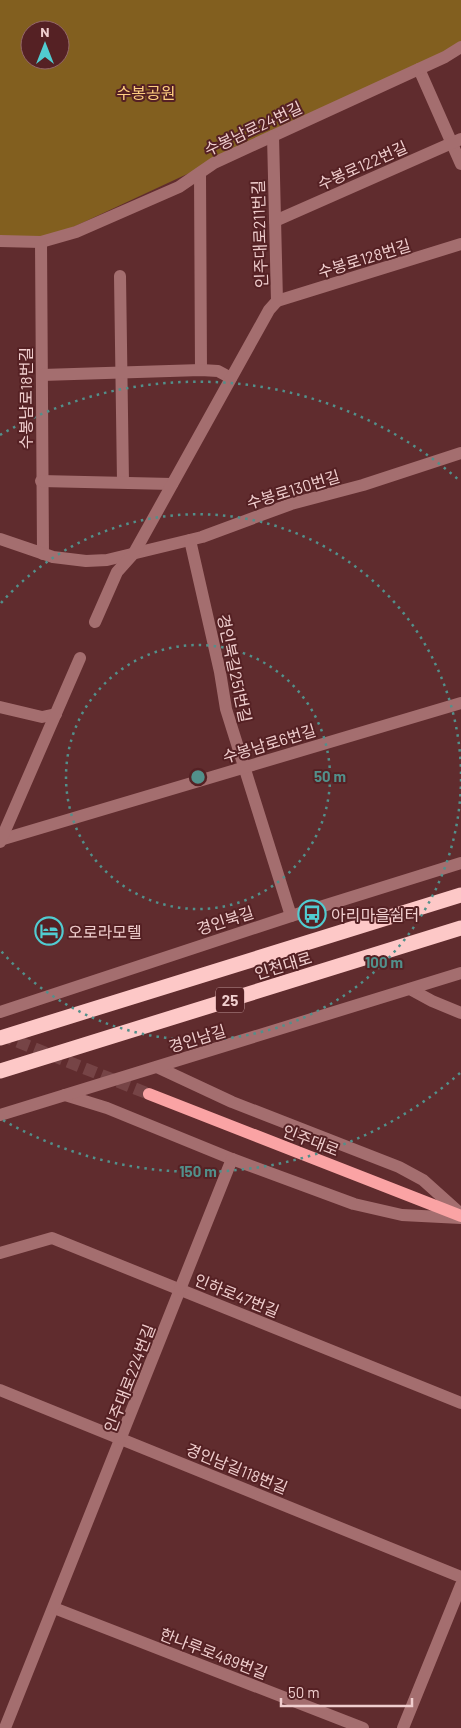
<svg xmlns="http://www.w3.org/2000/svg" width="461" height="1728" font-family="Barlow,'Noto Sans KR',sans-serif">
	<rect width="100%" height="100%" fill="#602c2e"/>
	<!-- forest -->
	<path fill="#825f1f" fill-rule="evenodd" d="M0,0H461V42L439,57L41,242L0,239ZM30,30H60V60H30Z"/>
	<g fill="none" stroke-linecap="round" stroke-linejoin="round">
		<!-- major-tunnel -->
		<path stroke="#764446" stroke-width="12" stroke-dasharray="12 6" stroke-linecap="butt" d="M1,1035L149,1094"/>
		<!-- minor -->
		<g stroke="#a46e6f" stroke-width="12">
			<path d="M419,69L461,164"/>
			<path d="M200,173L201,370"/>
			<path d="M275,221L461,139"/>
			<path d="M0,241L41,242L76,232L179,187L214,163L445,57L461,47"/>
			<path d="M41,242L43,554"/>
			<path d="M120,276L123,482"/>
			<path d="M277,301L461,244"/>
			<path d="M42,375L201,370L218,371L231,378"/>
			<path d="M41,481L172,484"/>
			<path d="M0,539L53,557L86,561L107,560L202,537L291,504L363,485L461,453"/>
			<path d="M190,540L220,672L226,709L291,916"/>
			<path d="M95,622L117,572L134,553L269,310L277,301L273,136"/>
			<path d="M0,707L42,717L56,714"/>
			<path d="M0,840L461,703"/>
			<path d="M0,842L80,658"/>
			<path d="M410,989L432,1001L461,1013"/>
			<path d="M0,1012L291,916L461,863"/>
			<path d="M157,1067L232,1102L399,1167L423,1180L461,1214"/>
			<path d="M65,1095L107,1108L232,1159L354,1204L402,1215L461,1218"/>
			<path d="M0,1115L461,973"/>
			<path d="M0,1253L52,1238L461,1403"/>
			<path d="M0,1390L461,1577"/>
			<path d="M54,1608L363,1728"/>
			<path d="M5,1728L232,1159"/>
			<path d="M403,1728L461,1585"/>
		</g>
		<!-- major -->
		<path stroke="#faa3a4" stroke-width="12" d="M149,1094L461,1216"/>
		<!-- highway -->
		<g stroke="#fdc8c7" stroke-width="15">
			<path d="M0,1038L461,895"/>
			<path d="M0,1071L461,928"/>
		</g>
	</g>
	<!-- distance rings -->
	<g fill="none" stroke="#52908b" stroke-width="2.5" stroke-dasharray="2.5 5">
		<circle cx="198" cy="777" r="132"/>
		<path d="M461 779A263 263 0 0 1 1 951M1 603A263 263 0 0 1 461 775"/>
		<path d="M460 1073A395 395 0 0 1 1 1119M0 435A395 395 0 0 1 460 481"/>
	</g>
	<!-- icons -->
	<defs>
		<g id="bus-ring" transform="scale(1.4375)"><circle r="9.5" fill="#552124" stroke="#51ccd1" stroke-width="1.5"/><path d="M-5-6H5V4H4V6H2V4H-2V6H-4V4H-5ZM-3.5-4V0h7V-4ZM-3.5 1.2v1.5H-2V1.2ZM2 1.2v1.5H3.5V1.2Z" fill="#51ccd1"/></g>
		<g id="hotel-ring" transform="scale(1.4375)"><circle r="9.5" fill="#552124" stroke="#51ccd1" stroke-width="1.5"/><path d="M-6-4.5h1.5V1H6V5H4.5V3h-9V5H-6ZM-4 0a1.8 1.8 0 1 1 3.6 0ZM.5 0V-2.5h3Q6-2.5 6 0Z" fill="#51ccd1"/></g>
	</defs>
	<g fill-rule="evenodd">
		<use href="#bus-ring" x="312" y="914"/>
		<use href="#hotel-ring" x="49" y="931"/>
	</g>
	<g text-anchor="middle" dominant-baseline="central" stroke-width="4" stroke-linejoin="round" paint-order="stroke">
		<!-- shield labels -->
		<rect fill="#552124" stroke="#c29a9b" stroke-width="1" x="216" y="987.5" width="28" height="25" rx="4"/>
		<g font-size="15" font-weight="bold" fill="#f0cece">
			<text x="230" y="1000">25</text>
		</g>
		<!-- park labels -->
		<g font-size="16" fill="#ffcf81" stroke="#552124">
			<text x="146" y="92">수봉공원</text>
		</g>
		<!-- street labels -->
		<g font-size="16" fill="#f0cece" stroke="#552124">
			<text transform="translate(253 128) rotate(-25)">수봉남로24번길</text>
			<text transform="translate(362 165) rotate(-24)">수봉로122번길</text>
			<text transform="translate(259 234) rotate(-92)">인주대로211번길</text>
			<text transform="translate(364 258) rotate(-17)">수봉로128번길</text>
			<text transform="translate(25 398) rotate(-90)">수봉남로18번길</text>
			<text transform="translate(293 489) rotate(-17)">수봉로130번길</text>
			<text transform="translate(235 668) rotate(78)">경인북길251번길</text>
			<text transform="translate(269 743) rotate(-17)">수봉남로6번길</text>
			<text transform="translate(225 920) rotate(-18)">경인북길</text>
			<text transform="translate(283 965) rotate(-17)">인천대로</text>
			<text transform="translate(197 1038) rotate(-17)">경인남길</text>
			<text transform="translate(311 1140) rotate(21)">인주대로</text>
			<text transform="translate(237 1295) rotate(22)">인하로47번길</text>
			<text transform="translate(129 1378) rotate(-69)">인주대로224번길</text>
			<text transform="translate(237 1468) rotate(22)">경인남길118번길</text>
			<text transform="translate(214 1653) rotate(21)">한나루로489번길</text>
		</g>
		<!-- poi labels -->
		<g font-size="16" fill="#f0cece" stroke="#552124" text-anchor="start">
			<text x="331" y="914">아리마을쉼터</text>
			<text x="68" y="931">오로라모텔</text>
		</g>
	</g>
	<circle cx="198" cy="777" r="8" fill="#52908b" stroke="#552124" stroke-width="2.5"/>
	<g font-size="15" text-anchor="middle" font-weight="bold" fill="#52908b" stroke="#552124" stroke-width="4" stroke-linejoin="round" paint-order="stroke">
		<text x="330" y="782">50 m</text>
		<text x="384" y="968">100 m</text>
		<text x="198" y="1177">150 m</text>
	</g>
	<!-- north arrow -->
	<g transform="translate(45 45)"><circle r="24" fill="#552124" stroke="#936668"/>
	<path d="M0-4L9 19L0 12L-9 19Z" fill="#51ccd1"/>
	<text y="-8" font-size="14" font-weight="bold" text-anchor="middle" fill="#f0cece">N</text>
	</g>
	<!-- scale -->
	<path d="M281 1698v8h131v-8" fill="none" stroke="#f0cece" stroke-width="2.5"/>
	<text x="288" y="1698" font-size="15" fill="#f0cece" stroke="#552124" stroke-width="4" paint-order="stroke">50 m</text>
</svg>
